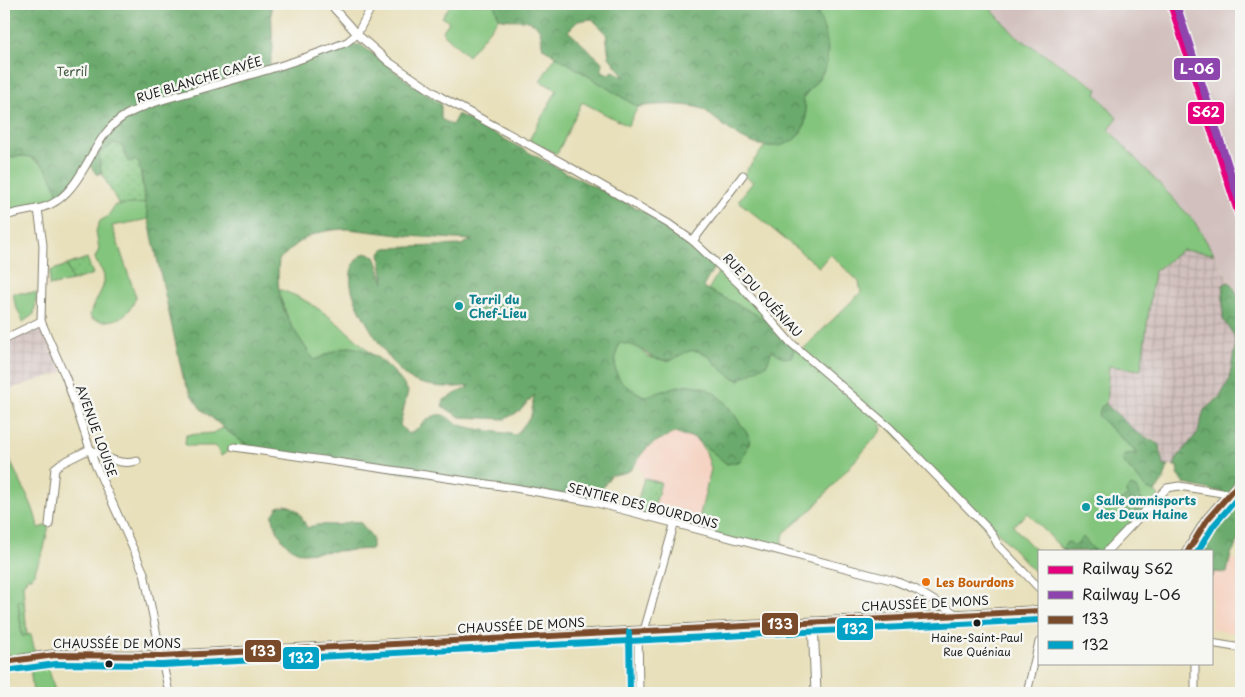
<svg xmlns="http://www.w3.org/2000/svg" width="1245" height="697" font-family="'Playpen Sans',sans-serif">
	<defs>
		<pattern id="industrial-grid" width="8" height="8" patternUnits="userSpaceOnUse" patternTransform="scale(1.25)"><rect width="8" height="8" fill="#d1c0bd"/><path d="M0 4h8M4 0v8" fill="none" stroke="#b3a4a2"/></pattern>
		<pattern id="forest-crowns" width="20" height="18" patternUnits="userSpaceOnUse" patternTransform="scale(1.25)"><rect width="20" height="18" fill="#6aaa6c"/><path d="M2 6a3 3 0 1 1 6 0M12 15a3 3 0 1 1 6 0" fill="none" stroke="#568a58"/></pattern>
		<pattern id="park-dots" width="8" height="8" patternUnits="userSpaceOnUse" patternTransform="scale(1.25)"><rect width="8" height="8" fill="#83c57d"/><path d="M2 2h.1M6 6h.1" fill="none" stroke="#71a96b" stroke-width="1.8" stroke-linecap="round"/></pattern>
	</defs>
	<rect width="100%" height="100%" fill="#f6f6f2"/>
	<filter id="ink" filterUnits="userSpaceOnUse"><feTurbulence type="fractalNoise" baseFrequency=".02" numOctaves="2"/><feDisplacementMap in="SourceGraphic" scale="10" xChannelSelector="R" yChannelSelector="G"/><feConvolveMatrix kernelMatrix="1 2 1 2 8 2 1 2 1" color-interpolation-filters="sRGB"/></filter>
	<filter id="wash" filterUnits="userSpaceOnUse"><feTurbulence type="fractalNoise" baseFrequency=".0096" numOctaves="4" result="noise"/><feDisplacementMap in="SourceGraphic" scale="20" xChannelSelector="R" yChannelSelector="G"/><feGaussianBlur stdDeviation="1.12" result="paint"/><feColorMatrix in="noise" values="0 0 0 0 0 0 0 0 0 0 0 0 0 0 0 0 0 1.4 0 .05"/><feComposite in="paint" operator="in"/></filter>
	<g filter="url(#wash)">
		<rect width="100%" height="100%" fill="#e8e0bb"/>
		<!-- built -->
		<g fill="#f5d3c2">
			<path d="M674,433L695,438L706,452L711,462V469L696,531L651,519L660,483L644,478L637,464L646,449Z"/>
			<path d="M1230,559L1241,561V634L1211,629L1212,572L1227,573Z"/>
		</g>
		<!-- industrial -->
		<g fill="url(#industrial-grid)">
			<path d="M1182,250L1214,254L1232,284L1228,282L1223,320L1234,335L1235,347L1226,390L1204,410L1198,432L1177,458L1174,466H1163L1162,450L1156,441L1136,432L1106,404L1109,366L1141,370L1154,272Z"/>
			<path d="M40,322L63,372L4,391V339Z"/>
		</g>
		<!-- railway -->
		<path fill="#d1c0bd" d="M986,4H1241V302L1236,290L1194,221L1109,130L1117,118L1096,94L1098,88L1016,36Z"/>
		<!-- grass -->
		<g fill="#83c57d" stroke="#50704c">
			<path d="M451,4H494L499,18L468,56L442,32L449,22L442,17Z"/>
			<path d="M813,4H986L1016,36L1098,89L1096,94L1117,118L1109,130L1194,221L1214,254L1182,250L1154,272L1141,370L1109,366L1106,404L1101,407L1107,425L1138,454L1122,460L1147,489L1153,490L1159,496L1107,551H1064L1028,513L1013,526L1039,554V577L994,528L991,532L879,418L882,430L813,508L784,533L780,551L696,531L711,469L706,452L695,438L727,464L740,461L750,443L688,384L646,397C616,382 610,376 619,342L636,346L648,357L668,361L688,350L699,351L710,356L717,366L774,349L795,346L801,351L861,292L859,282L830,254L819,267L738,201L753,182L743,175L764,147C796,145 813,130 803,98C810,88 823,76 826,65C831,51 820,16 813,4Z"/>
			<path d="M371,52L404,78L440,102L441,107L389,68Z"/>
			<path d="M556,56L638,107L628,126L582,102L557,154L529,140L557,90L540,81Z"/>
			<path d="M28,156C50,167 52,177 60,199L14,213L4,196V160L9,157Z"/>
			<path d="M145,203L149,219L112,226L136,297C129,317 114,325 92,319L90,315C92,303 106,289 104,277C103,270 97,265 95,258L99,249L96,231L100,221L108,216L115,205Z"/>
			<path d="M717,262L774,324L708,290L719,271L714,268Z"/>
			<path d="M67,265L72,281L49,286L50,271Z"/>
			<path d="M277,289C314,299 345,329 372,354L349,347L314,360L291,326Z"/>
			<path d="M13,293H37L34,314L23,322L15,304Z"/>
			<path d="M223,428L253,450L234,447L221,456L216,446H186L185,444L186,435L213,433Z"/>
			<path d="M4,441C10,472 34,497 38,528L49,525L44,549L32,578L28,577L23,585L24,600L18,601L22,636L31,634L36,656H45L55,691L33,693L29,658L4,662V458L6,457L4,456Z"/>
		</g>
		<!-- forest -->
		<g fill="url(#forest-crowns)" stroke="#436344" fill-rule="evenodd">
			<path d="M4,4H271L273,50L269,69L350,44L361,45L441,107V119L452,125L458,114L569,174L657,218L717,262L703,287C719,297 809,333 792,357L784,358L772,350L767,364L739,380C720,375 716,356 698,351C684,348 678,361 666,360C647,359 647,351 634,346C629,344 624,344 619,343C610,376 616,382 646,397C659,393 674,385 688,385C719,384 735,416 750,438L747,450L740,461L727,464L695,438L674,433C666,437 653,442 646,449C630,465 640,472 611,475L593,502L253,450L225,429L201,409L190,393L183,377L145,203L141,170L128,162L122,146L99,154L101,172L97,175L88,163L60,199C52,178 45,155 19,156C13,157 9,157 4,160ZM348,229L408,236L472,240L461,245L385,248L380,253L384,283L375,256L365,253C353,259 349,271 351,285C352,304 393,370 410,379C427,388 452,388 470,386L444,400L442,406L460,417L505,419L520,411L534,395L531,416L516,435C498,431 476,431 458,424C450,421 446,413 437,415C424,418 419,431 408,434L400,425L408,391C396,371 375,350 351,347C340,346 324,357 314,360C290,324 274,305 279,260C303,237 314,230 348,229Z"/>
			<path d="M494,4H813C822,20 832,46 826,65C823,76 810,88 803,98C807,113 808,124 797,137C792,142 783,146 776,146C752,148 736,135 718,121C713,118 708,112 703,109C686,103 654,104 638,107L543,48C541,42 542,36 540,31C532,14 512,23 499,18ZM592,19L606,33L609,57L625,77L613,71L609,74L602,71V62L568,31L578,21Z"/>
			<path d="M1228,282L1232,284L1241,302V481L1228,494L1185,484L1178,476L1177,466H1174L1177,458L1198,432L1204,410L1220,397L1229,380L1235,347L1234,335L1223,320V285Z"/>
			<path d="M1106,404L1136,432L1160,445L1163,466H1168L1164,479L1155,492L1147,489L1122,460L1125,454L1137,453L1098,416L1101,407Z"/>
			<path d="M1131,486L1136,488L1143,502L1140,509L1132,514L1127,512L1118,504L1128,495L1125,492Z"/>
			<path d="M1241,492V537L1231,554L1227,573L1213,572V577L1211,576V551H1188L1233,496Z"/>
			<path d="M285,505C299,507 301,516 307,528C318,523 324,525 336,525C346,525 346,520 360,522L372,537V549L302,553C283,547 278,534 272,516L278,507Z"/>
			<path d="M1083,537L1095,551H1064L1063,548L1066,543L1070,542L1074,546Z"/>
		</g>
		<!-- park -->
		<g fill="url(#park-dots)" stroke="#50704c">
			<path d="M114,143L122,146L128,162L134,160L139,163L145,203L119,205L101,172L99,154Z"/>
			<path d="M87,258L93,274L72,281L67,265Z"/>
			<path d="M644,478L661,483L651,519L634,514Z"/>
			<path d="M24,600L27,635L22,636L18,601Z"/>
		</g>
	</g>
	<g filter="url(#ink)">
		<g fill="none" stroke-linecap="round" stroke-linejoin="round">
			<!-- minor casing -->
			<g stroke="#827e6c" stroke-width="9">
				<g id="minor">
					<path d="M330,4L357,34L389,62L441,97L561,162L669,224L693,241L740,285L790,342L890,428L991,532L998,545L1039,588"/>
					<path d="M38,209L43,245L41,321L66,378L95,464L144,573L169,693"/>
					<path d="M4,217C21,209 42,212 58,200C88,178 93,134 126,115C149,102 177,96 202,89C251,75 300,61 347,42L357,34L373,4"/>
					<path d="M693,241L743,175"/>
					<path d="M4,339L41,321"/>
					<path d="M234,447L515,488L593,502L895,581L915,589L956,614"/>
					<path d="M90,449C105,457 120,466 137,461"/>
					<path d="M49,525L55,468L60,464L90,449"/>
					<path d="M1107,551L1167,488L1179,486L1228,494"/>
					<path d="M644,631L674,525"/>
					<path d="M638,632L639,693"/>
					<path d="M1211,643L1241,648"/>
					<path d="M1027,693L1039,642"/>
					<path d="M1195,693V663"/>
				</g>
			</g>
			<!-- tertiary casing -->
			<g stroke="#827e6c" stroke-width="11">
				<path id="tertiary" d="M813,622L816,693"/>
			</g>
			<!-- primary casing -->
			<g stroke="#827e6c" stroke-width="12">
				<g id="primary">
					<path d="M1188,551L1207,520L1241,481"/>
					<path d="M4,662L55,655L162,656L1039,611"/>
				</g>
			</g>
			<!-- minor -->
			<use href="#minor" stroke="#fff" stroke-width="7"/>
			<!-- tertiary -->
			<use href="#tertiary" stroke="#fff" stroke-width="9"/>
			<!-- primary -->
			<use href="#primary" stroke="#fff" stroke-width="10"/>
			<!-- bus-1 casing -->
			<g stroke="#f6f6f2" stroke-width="10">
				<g id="bus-1">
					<path d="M1188,551L1207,520L1241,481"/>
					<path d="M4,662L55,655L162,656L1039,611"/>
				</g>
			</g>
			<!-- bus-2 casing -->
			<g stroke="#f6f6f2" stroke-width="10">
				<g id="bus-2">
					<path d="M1198,551L1214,525L1241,494"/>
					<path d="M629,632L630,693"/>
					<path d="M5,671L56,664L162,665L1039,620"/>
				</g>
			</g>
			<!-- bus-1 -->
			<use href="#bus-1" stroke="#7a4b2a" stroke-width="6"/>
			<!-- bus-2 -->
			<use href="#bus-2" stroke="#01a2c5" stroke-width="6"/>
			<!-- rail-1 casing -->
			<g stroke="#f6f6f2" stroke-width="11">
				<path id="rail-1" d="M1171,4L1241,221"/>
			</g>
			<!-- rail-2 casing -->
			<g stroke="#f6f6f2" stroke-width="11">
				<path id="rail-2" d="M1176,4L1241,206"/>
			</g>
			<!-- rail-1 -->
			<use href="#rail-1" stroke="#e5007d" stroke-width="8"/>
			<!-- rail-2 -->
			<use href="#rail-2" stroke="#8e44ad" stroke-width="8"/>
		</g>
	</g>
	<!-- markers -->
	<g fill="#0f9aa8" stroke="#f6f6f2" stroke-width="2">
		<circle cx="459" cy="306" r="5"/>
		<circle cx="1086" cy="507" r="5"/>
	</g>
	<circle fill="#e8710a" stroke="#f6f6f2" stroke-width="2" cx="926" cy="582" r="5"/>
	<g fill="#1c1c1c" stroke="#f6f6f2" stroke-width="2">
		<circle cx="977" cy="623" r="4.5"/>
		<circle cx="109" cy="664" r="4.5"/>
	</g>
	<g text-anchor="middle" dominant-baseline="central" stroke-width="5" stroke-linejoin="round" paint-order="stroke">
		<!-- bus labels -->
		<g font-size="11" fill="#1c1c1c" stroke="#f6f6f2">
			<text x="977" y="637">Haine-Saint-Paul<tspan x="977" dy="14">Rue Quéniau</tspan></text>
		</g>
		<!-- park labels -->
		<g font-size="12" fill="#40573e" stroke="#f6f6f2">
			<text x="72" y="71">Terril</text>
		</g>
		<!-- street labels -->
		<g font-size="12" fill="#1c1c1c" stroke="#f6f6f2">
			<text transform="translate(199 79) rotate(-17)">RUE BLANCHE CAVÉE</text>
			<text transform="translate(763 295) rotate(47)">RUE DU QUÉNIAU</text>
			<text transform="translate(97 431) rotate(70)">AVENUE LOUISE</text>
			<text transform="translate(643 505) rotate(14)">SENTIER DES BOURDONS</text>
			<text transform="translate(925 603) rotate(-3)">CHAUSSÉE DE MONS</text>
			<text transform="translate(521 625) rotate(-3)">CHAUSSÉE DE MONS</text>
			<text x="117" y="643">CHAUSSÉE DE MONS</text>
		</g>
		<!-- culture labels -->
		<g font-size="12" font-weight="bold" fill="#0d838f" stroke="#f6f6f2" text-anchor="start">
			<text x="469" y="299">Terril du<tspan x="469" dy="14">Chef-Lieu</tspan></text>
			<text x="1096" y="500">Salle omnisports<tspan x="1096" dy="14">des Deux Haine</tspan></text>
		</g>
		<!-- food labels -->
		<g font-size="12" font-weight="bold" fill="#c56008" stroke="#f6f6f2" text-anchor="start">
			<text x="936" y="582">Les Bourdons</text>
		</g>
	</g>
	<g stroke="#f6f6f2" stroke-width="2">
		<rect x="1173" y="57" width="48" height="24" rx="5" fill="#8e44ad"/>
		<rect x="1187" y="101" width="38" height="24" rx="5" fill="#e5007d"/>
		<rect x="761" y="612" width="38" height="24" rx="5" fill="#7a4b2a"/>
		<rect x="836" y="617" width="38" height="24" rx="5" fill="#01a2c5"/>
		<rect x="244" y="639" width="38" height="24" rx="5" fill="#7a4b2a"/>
		<rect x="282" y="646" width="38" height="24" rx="5" fill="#01a2c5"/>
	</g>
	<g font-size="14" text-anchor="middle" font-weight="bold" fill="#fff">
		<text x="1197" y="74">L-06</text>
		<text x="1206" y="117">S62</text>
		<text x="780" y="629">133</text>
		<text x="855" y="634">132</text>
		<text x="263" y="656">133</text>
		<text x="301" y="663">132</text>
	</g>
	<!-- margin -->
	<rect width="1245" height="697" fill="none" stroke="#f6f6f2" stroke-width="20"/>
	<!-- legend -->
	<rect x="1038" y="550" width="175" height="115" fill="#f6f6f2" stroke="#9f9f9c"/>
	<rect x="1048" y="566" width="25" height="8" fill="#e5007d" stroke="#9f9f9c"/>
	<text x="1082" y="574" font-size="15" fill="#1c1c1c">Railway S62</text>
	<rect x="1048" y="591" width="25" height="8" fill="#8e44ad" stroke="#9f9f9c"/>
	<text x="1082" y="600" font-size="15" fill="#1c1c1c">Railway L-06</text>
	<rect x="1048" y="616" width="25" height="8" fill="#7a4b2a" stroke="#9f9f9c"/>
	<text x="1082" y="624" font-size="15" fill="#1c1c1c">133</text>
	<rect x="1048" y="641" width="25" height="8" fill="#01a2c5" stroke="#9f9f9c"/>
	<text x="1082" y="650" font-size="15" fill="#1c1c1c">132</text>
</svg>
